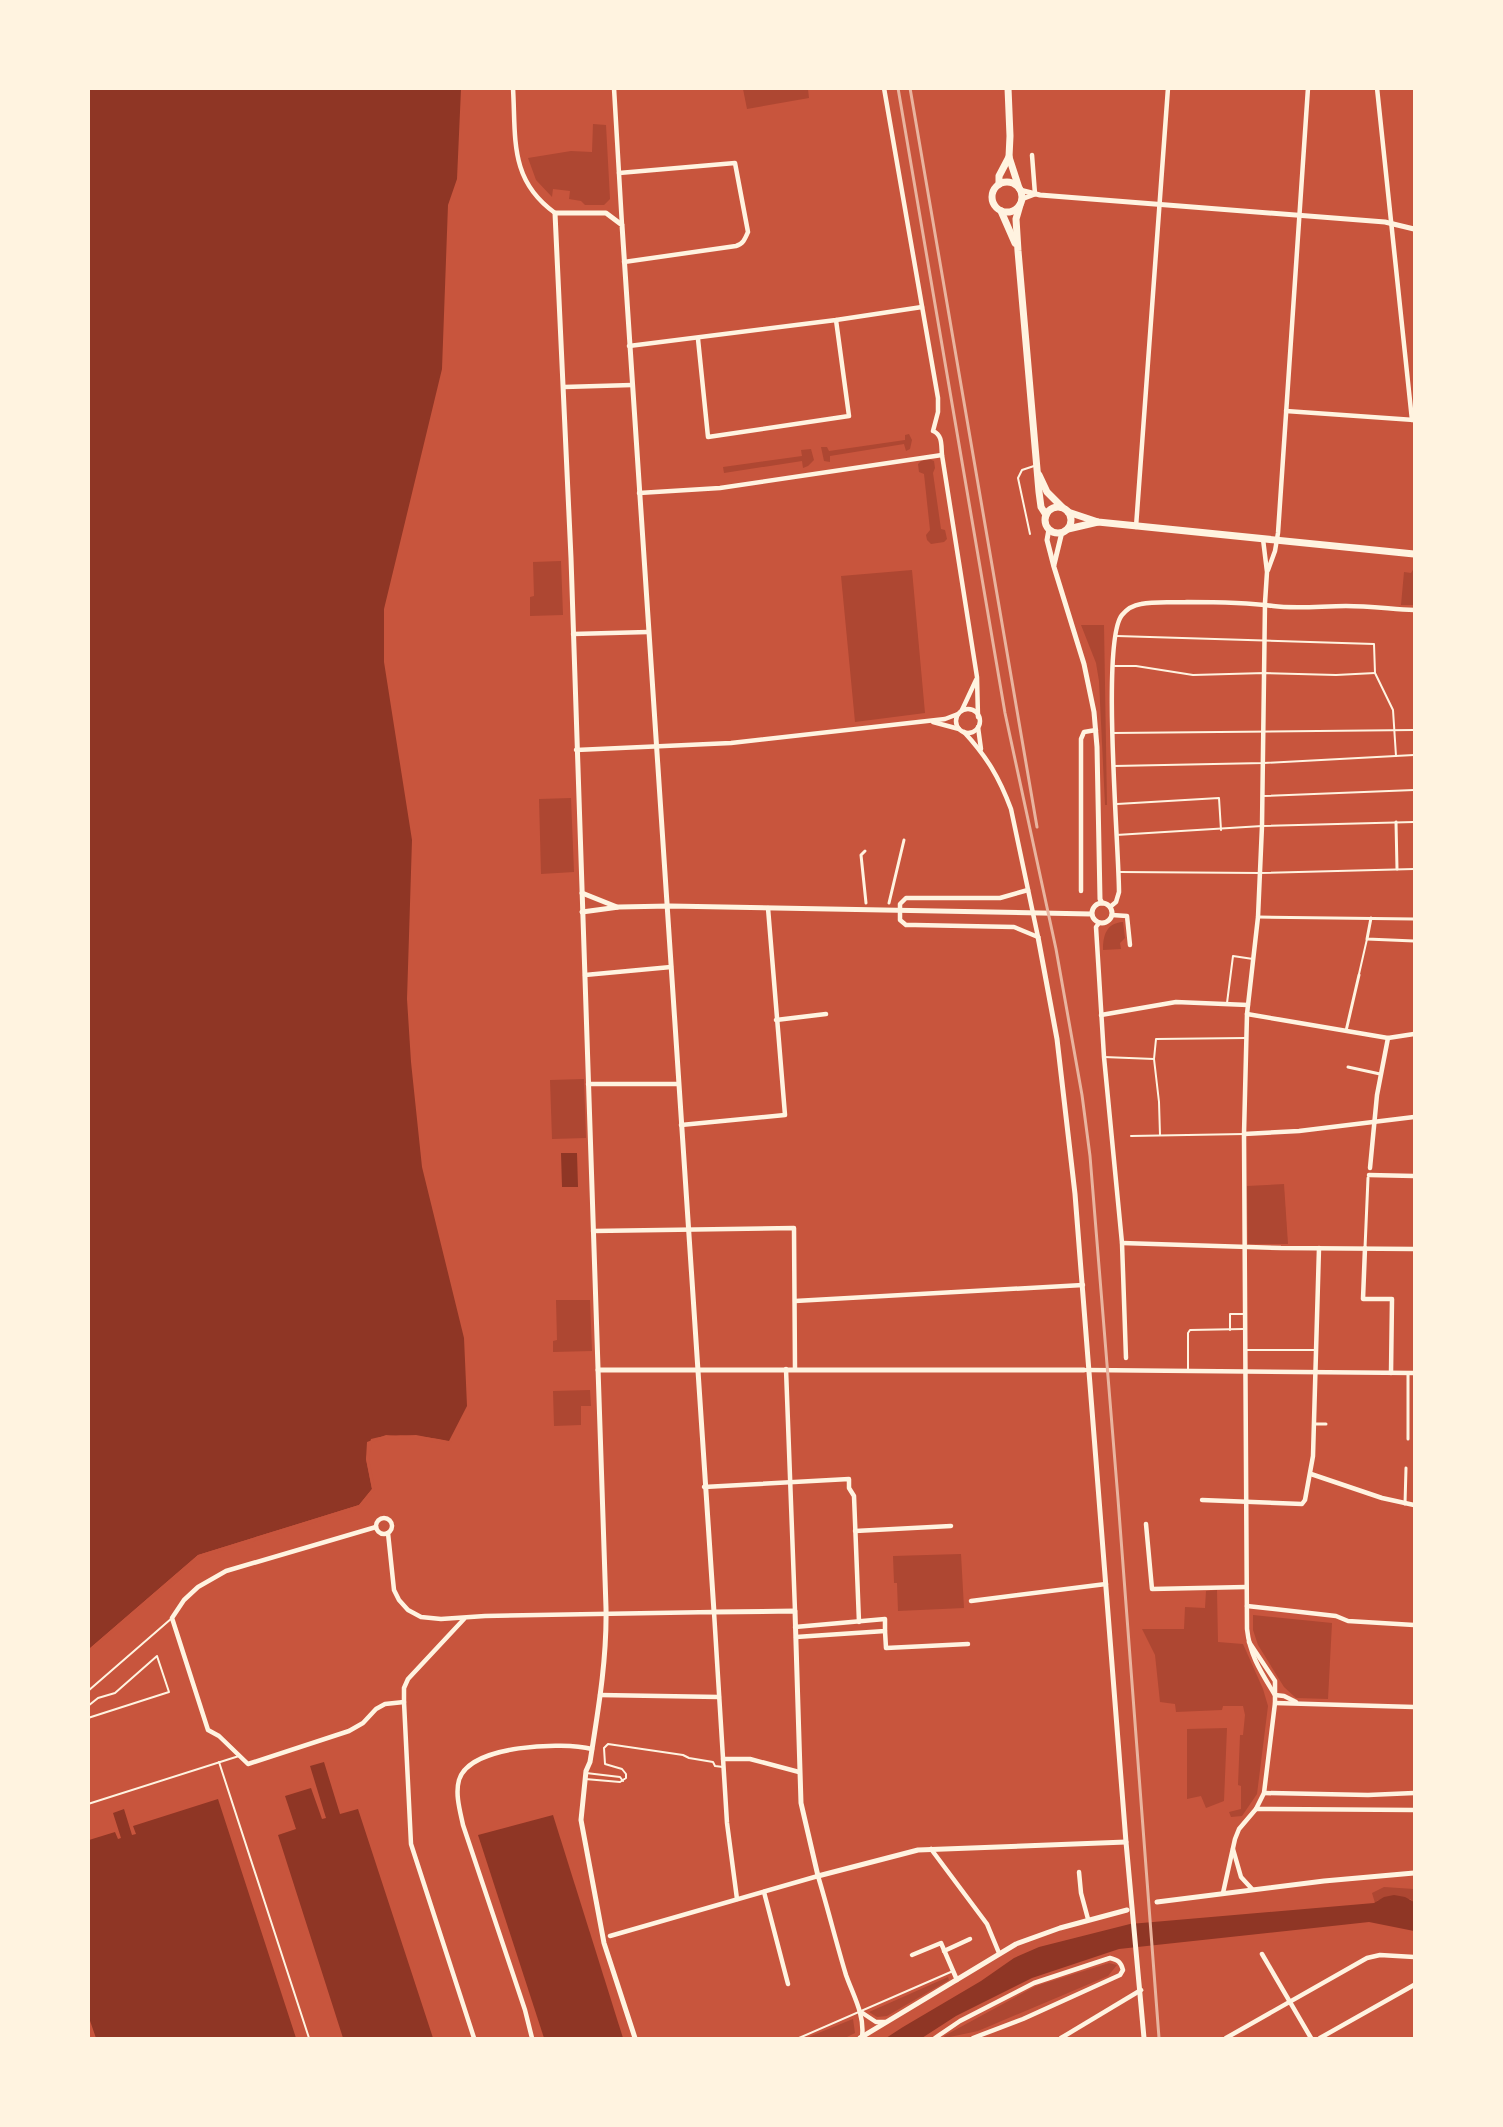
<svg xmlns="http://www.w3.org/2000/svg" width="1503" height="2127" font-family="'Roboto Condensed',sans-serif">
	<rect width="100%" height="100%" fill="#c8553d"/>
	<!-- green -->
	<g fill="#ae4732">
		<path d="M743,89H808L809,98L747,109Z"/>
		<path d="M593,124L606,125L610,199L604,205H585L581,201L569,199L570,191L553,189L552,197L536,180L528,158L571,151L592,152Z"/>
		<path d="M909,434L912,440L910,449L906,451L904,444L830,456V462L824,461L821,447H827L829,451L905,440V435Z"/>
		<path d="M811,449L814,460L808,466L803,468L802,461L724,473L723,467L802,456L801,450Z"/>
		<path d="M929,459L934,461L935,468L933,473L941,529L945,530L947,539L944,542L931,544L927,540L926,535L930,530L924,474L919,472L918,464L921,461Z"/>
		<path d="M561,561L563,615L530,616V597L534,596L533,562Z"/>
		<path d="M1414,568V605H1401L1404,572L1411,573Z"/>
		<path d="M912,570L925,713L855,722L841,576Z"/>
		<path d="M1081,625H1104L1107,805H1105L1099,681L1096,663Z"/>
		<path d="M571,798L574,872L541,874L539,799Z"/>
		<path d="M1123,922L1125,938L1120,943L1121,949L1103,950C1103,936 1106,923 1123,922Z"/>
		<path d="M584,1079L586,1138L552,1139L550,1080Z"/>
		<path d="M1284,1184L1288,1244H1248L1247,1186Z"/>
		<path d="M556,1300H590L592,1351L553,1352V1341L557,1340Z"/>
		<path d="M590,1390L591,1406H581V1425L554,1426L553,1391Z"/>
		<path d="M961,1554L964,1608L898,1611L897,1583H894L893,1556Z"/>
		<path d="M1217,1590L1218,1642L1243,1644L1263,1689L1268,1706L1257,1794L1242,1816L1231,1817L1229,1812L1241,1809V1786L1238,1785L1240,1735H1243L1245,1715L1243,1706H1223L1222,1710L1176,1712L1175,1704L1160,1702L1155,1655L1142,1629H1184L1185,1607L1205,1608L1206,1591Z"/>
		<path d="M1253,1615L1332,1623L1328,1699L1296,1698L1284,1687L1258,1645L1253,1630Z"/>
		<path d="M1227,1728L1224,1801L1206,1808L1201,1796L1187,1799V1729Z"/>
		<path d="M1384,1887L1414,1889V1902L1410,1899L1378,1900L1375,1903L1372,1893Z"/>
		<path d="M1109,1963L1117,1965L1108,1976L978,2031L945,2038L944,2036L1036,1986Z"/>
		<path d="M948,1977L949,1980L887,2016L877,2017L869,2012Z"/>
		<path d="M853,2019L855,2033L845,2038H806Z"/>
	</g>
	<!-- water -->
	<g fill="#8f3625">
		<path d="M89,89H461L457,179L448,205L442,369L384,609V662L412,840L407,999L411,1062L422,1167L464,1338L467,1406L449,1441C423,1436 396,1432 371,1439L366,1459L372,1489L359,1505L198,1555L89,1649Z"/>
		<path d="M561,1153H577L578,1187H562Z"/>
		<path d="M324,1762L340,1814L358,1809L433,2038H343L278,1835L296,1829L285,1796L311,1788L322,1819L326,1818L310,1766Z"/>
		<path d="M218,1799L296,2038H96L88,2015L89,1840L115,1832L118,1839L121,1838L113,1813L124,1809L132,1835L136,1834L133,1826Z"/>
		<path d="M553,1815L623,2038H544L478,1835Z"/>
		<path d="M1394,1895L1405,1897L1414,1902V1931L1369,1922L1119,1949L1032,1978L956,2016L922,2038H886L903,2027L981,1981L1014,1958L1039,1947L1130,1924L1374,1903L1384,1897Z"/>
	</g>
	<!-- pier -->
	<path fill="#c8553d" d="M386,1435L396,1436L416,1435L452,1442L449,1444L416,1438L396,1439L386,1438L372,1442L369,1459L375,1489L361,1508L199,1558L88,1652L89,1649L198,1555L359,1505L372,1489L366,1459L367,1442Z"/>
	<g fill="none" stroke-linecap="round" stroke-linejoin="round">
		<!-- service -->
		<g stroke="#fff3e0" stroke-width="2">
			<path d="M1030,534L1018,478L1022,470L1034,466"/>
			<path d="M1117,636L1374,644L1375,673L1393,710L1396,756"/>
			<path d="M1115,666H1136L1193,675L1265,673L1336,675L1375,673"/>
			<path d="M1113,733L1414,730"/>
			<path d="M1114,766L1264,763L1414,755"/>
			<path d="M1263,796L1414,790"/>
			<path d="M1117,804L1219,798L1221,830"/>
			<path d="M1116,835L1262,826L1414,822"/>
			<path d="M1120,872L1260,873L1414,869"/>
			<path d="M1359,974L1367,939"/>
			<path d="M1227,1003L1233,956L1253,959"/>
			<path d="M1104,1057L1154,1059L1159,1102L1160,1135"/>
			<path d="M1154,1059L1156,1039L1246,1038"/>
			<path d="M1131,1136L1244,1134"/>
			<path d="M1230,1330V1314H1244"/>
			<path d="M1246,1350H1315"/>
			<path d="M1188,1369V1333L1190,1330L1243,1329"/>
			<path d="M88,1691L172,1618"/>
			<path d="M88,1706L98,1698L115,1693L157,1656L169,1692L88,1718"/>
			<path d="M219,1762L309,2038"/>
			<path d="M586,1773L620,1777L623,1781"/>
			<path d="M585,1779L620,1782L626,1778V1774L622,1769L605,1764L604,1748L608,1744L683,1755L689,1758L713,1762L715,1766L723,1767"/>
			<path d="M88,1804L239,1756"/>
			<path d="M799,2038L953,1971"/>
		</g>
		<!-- pedestrian -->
		<g stroke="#fff3e0" stroke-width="3">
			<path d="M1396,822L1397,869"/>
			<path d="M865,851L861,855L866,903"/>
			<path d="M889,903L904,840"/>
			<path d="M1258,917L1414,919"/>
			<path d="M1371,918L1367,939L1414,941"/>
			<path d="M1346,1031L1359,975"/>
			<path d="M1348,1067L1380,1074"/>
			<path d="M1365,1248L1368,1178"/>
			<path d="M1408,1373V1439"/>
			<path d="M1315,1424H1326"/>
			<path d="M1405,1504L1406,1468"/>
		</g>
		<!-- minor -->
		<g stroke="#fff3e0" stroke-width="4.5">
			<path d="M513,88C516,139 509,180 555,213"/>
			<path d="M614,88L622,225"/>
			<path d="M884,88L938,398V412L933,431C943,435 941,446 942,455L977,677L978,717"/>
			<path d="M1377,88L1412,420"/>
			<path d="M1032,155L1035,194"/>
			<path d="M619,173L735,163L748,232C745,239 743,244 736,246L624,262"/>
			<path d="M698,339L708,437L849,416L836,320"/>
			<path d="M629,346L836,320L922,307"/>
			<path d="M564,387L632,385"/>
			<path d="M1286,411L1414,420"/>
			<path d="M639,493L720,488L942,455"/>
			<path d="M1136,527L1168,88"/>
			<path d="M1263,539L1267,572L1265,603L1262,826L1258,917L1247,1014L1244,1134L1247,1629C1250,1656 1261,1672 1275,1695"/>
			<path d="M1268,570L1275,551L1278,533L1308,88"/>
			<path d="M573,634L648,632"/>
			<circle cx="968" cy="721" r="12"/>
			<path d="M962,710L976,680"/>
			<path d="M933,722L959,729"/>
			<path d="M978,727L981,749"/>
			<path d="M964,732C987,757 999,777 1011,809L1038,937"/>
			<path d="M576,750L731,743L945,719L958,714"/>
			<path d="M1028,890L1000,898H906L900,904V920L906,925H915L1014,927L1038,937"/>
			<path d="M1081,891V739L1084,732L1096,730"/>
			<path d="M1110,907L1116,902L1119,892C1119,848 1101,640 1122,615C1127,609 1134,605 1141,604C1156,601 1172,603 1187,602C1216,602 1244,602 1273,606C1296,609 1322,606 1346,606C1369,606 1392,609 1414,610"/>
			<path d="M1112,915L1127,916L1130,945"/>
			<path d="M1099,923L1096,927L1104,1057L1122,1243L1126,1358"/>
			<path d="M585,975L671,967"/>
			<path d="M1247,1014L1388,1038L1414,1034"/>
			<path d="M1101,1015L1176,1002L1248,1005"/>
			<path d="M776,1020L826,1014"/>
			<path d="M588,1084H678"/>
			<path d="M681,1125L785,1115L768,908"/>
			<path d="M1244,1134L1299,1131L1414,1117"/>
			<path d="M1370,1168L1377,1095L1388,1038"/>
			<path d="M1369,1175L1414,1176"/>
			<path d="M593,1231L794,1228L795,1369"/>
			<path d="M1122,1243L1281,1248L1414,1249"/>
			<path d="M1365,1248L1363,1299H1392L1391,1373"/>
			<path d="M795,1301L1083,1285"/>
			<path d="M786,1369L795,1611"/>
			<path d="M1087,1370L1414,1373"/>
			<path d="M1311,1474L1382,1498L1414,1505"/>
			<path d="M704,1487L849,1479V1488L854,1496L859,1622"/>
			<path d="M1202,1500L1302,1504L1305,1500L1313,1456L1319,1248"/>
			<circle cx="384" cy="1526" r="8"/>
			<path d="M1146,1524L1152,1589L1246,1587"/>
			<path d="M376,1527L226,1571L198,1587L184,1600L172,1618L208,1730L219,1736L248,1764L349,1731L363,1723L376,1709L385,1704L404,1702"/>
			<path d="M855,1531L951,1526"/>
			<path d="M388,1533L394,1590L399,1600L408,1610L421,1617L441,1619L485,1616L714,1612L727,1823L737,1899"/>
			<path d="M971,1601L1106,1584"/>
			<path d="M1247,1606L1336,1616L1348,1621L1414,1625"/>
			<path d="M464,1619L408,1679L404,1688V1702L411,1844L474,2038"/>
			<path d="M795,1627L885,1619V1631L796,1637"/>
			<path d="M885,1631L886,1648L968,1644"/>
			<path d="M600,1695L719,1697"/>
			<path d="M1275,1695L1284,1696L1296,1702"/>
			<path d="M1275,1703L1414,1707"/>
			<path d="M723,1759H750L799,1772"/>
			<path d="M1264,1793L1368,1795L1414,1793"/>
			<path d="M1256,1809L1414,1810"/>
			<path d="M931,1849L987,1924L999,1953"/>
			<path d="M1233,1849L1241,1877L1252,1889"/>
			<path d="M1079,1872L1081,1893L1088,1919"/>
			<path d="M764,1892L788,1984"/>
			<path d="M1223,1893L1235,1839L1239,1829L1256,1809L1264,1793L1275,1703V1681L1249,1642"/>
			<path d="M610,1936L818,1876C828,1909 836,1942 846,1975C853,1995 865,2015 862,2037"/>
			<path d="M944,1951L970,1939"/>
			<path d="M1262,1954L1311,2038"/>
			<path d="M912,1955L941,1943L957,1980"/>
			<path d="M861,2012L876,2022H885"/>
			<path d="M532,2038L525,2010L463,1825C460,1811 455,1794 459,1780C470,1744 563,1742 592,1749"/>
			<path d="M935,2038L960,2021L1034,1983L1110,1958C1118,1960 1121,1962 1123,1970L1120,1975L1023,2019L973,2038"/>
			<path d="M1061,2038L1141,1990"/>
			<path d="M1226,2038L1367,1958L1380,1955L1414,1957"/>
			<path d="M1320,2038L1414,1985"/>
		</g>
		<!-- tertiary -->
		<g stroke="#fff3e0" stroke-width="5">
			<path d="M1020,190L1040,195L1385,222L1414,229"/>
			<path d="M1022,199L1035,194"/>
			<path d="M1049,529L1047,540L1054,567L1084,664L1094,712L1097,747L1100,899L1102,903"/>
			<path d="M1054,565L1062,532"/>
			<path d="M582,893L617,907"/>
			<circle cx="1102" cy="913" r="10"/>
			<path d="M582,912L619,907L670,906L1091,914"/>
			<path d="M1038,937L1057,1039L1075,1194L1126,1842L1144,2038"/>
			<path d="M598,1370H1084"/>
			<path d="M1157,1902L1324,1881L1414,1873"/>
			<path d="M635,2038L604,1943L581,1820L586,1771L590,1762C598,1711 607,1660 606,1608L571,558L555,213H606L622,225L714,1612L795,1611L801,1803L818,1876L918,1850L1126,1842"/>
			<path d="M860,2038L1016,1944L1060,1928L1127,1910"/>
		</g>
		<!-- primary -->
		<g stroke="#fff3e0" stroke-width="7">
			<path d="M1008,88L1010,136L1009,157L1019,188"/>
			<circle cx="1007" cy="197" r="15"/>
			<path d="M999,184V176L1009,157"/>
			<path d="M1020,205L1016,219L1018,251L1039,492L1041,507L1046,515"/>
			<path d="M1001,211L1015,243"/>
			<path d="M1039,475L1047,492L1062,507"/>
			<circle cx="1058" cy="520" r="13"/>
			<path d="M1068,512L1098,522L1414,554"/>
			<path d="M1068,529L1098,522"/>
		</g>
		<!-- rail -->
		<g stroke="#e9b49f" stroke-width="3">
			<path d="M898,88L1005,713L1056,949L1082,1095L1090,1156L1118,1499L1159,2038"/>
			<path d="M910,88L1037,827"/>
		</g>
	</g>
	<!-- border -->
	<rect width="1503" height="2127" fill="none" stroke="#fff3e0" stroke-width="180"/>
</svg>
